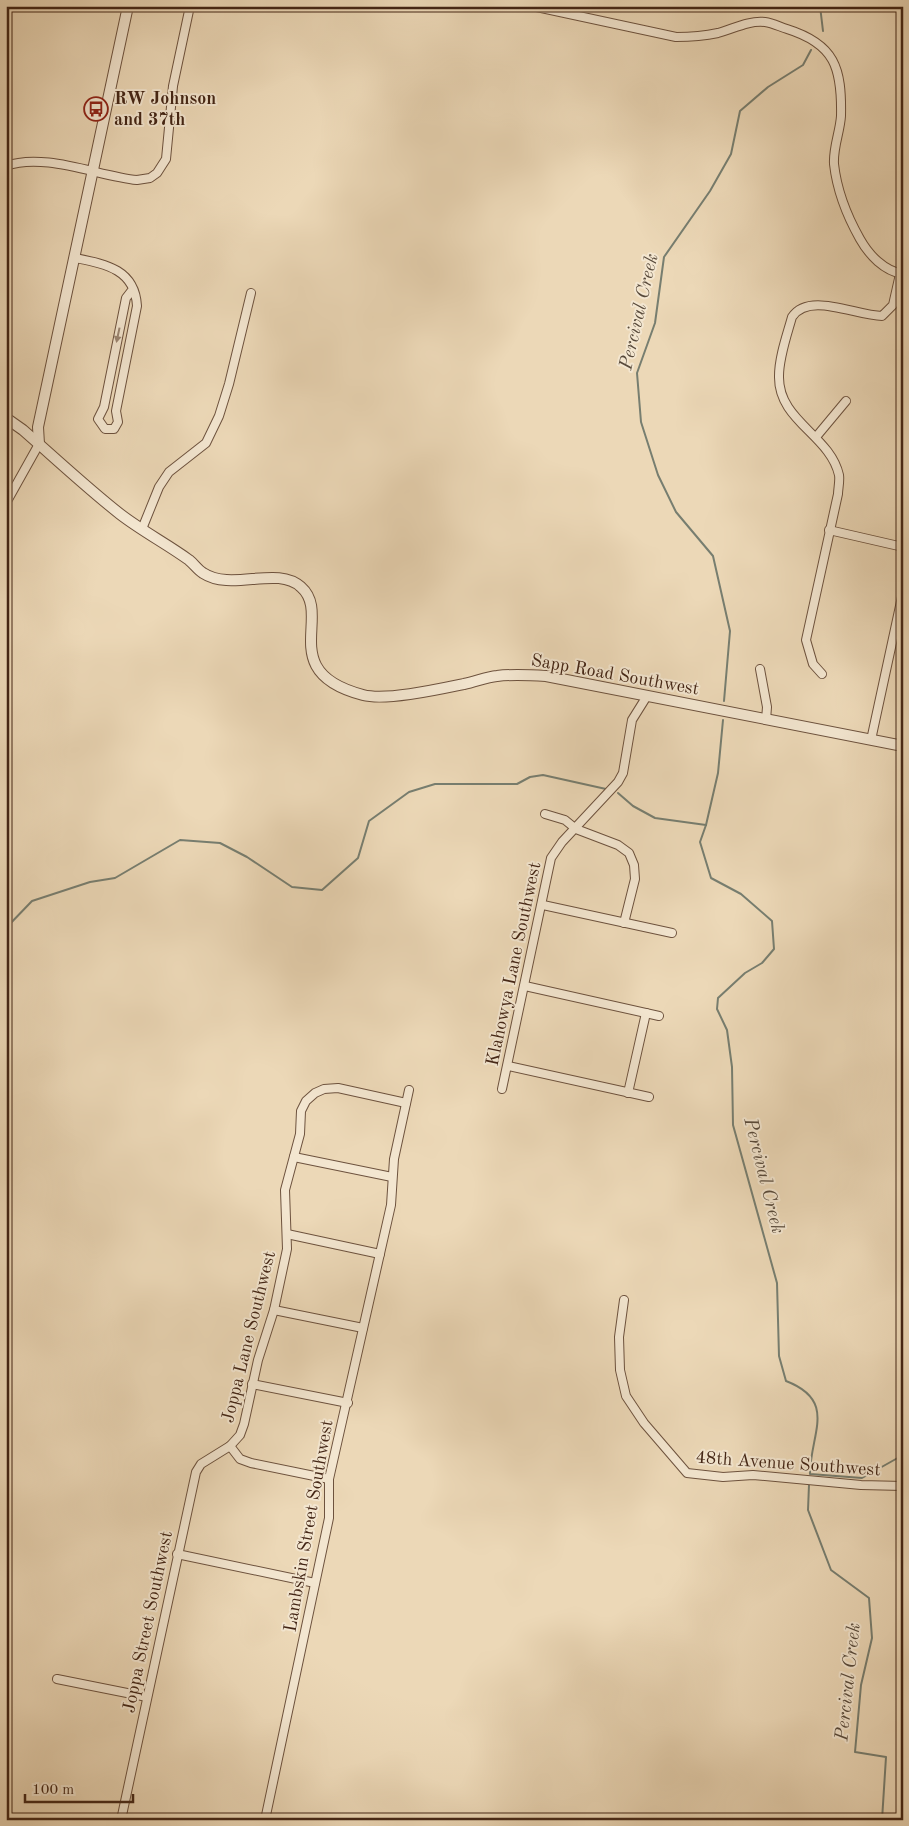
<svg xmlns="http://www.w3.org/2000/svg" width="909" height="1826" font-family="'Old Standard TT',serif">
	<rect width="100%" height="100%" fill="#ecd8b7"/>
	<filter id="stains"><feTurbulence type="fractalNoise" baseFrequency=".004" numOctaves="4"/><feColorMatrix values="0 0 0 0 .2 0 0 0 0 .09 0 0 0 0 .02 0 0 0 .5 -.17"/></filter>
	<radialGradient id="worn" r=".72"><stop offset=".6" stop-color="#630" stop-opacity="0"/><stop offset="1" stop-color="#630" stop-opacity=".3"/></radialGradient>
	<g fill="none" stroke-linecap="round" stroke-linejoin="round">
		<!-- stream -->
		<g stroke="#777e70" stroke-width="2">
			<path d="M820,6L823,31"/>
			<path d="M724,701L730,631L713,556L676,512L658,475L641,422L637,373L655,323L664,257L710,191L731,154L740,111L768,87L803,65L811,50"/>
			<path d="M723,720L718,773L706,825L700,842L711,878L741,894L772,921L774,949L762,963L745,973L718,998L717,1009L727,1030L732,1067L733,1125L777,1283L779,1356L786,1381C838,1401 810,1434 810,1474L862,1478L903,1455"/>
			<path d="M618,793L633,806L655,818L706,825"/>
			<path d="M6,928L32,901L90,882L115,878L180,840L220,843L247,857L292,887L322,890L358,858L369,821L409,792L435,784H517L530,777L543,775L606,789"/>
			<path d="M809,1485L808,1510L831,1570L869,1598L872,1638L861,1685L855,1752L886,1757L882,1820"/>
		</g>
		<!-- minor casing -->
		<g stroke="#6d523e" stroke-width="10">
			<g id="minor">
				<path d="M532,6L676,37C691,37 704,36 718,33C733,29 749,20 765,22C773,23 780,27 787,29C835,44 842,68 841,116C840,132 833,147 834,164C837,191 847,216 860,239C869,255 884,271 903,274"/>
				<path d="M6,166C44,152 98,176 137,180L150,178L157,173L166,159L173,86L190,6"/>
				<path d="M75,258C105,264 135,269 137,306L116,411L118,422L114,429H105L98,419L104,407L126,298L133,289"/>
				<path d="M816,437L846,401"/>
				<path d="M6,503L39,444"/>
				<path d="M142,529L159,487L169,472L206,443L219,416L229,384L251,293"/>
				<path d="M829,530L903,547"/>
				<path d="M760,669L767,707L766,720"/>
				<path d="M822,674L813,664L806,640L838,494C838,489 840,481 839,475C830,435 778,421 779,376C779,357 787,335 792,317C809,291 856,316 882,316L893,305L900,274"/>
				<path d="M871,740L903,592"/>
				<path d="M545,814L565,820L576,829L618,845L629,853L634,865L635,879L624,923"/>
				<path d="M543,905L672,933"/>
				<path d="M525,986L659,1016"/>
				<path d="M508,1066L649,1097"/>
				<path d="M502,1089L551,858L562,842L618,782L623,773L632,720L647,696"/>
				<path d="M628,1093L646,1013"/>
				<path d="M294,1157L392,1177"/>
				<path d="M287,1234L380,1254"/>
				<path d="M624,1300L619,1337L620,1370L626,1396L644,1423L687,1473L723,1477L753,1475L861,1485L903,1486"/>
				<path d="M274,1310L363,1328"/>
				<path d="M252,1384L348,1403"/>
				<path d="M230,1446L240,1459L251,1463L329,1479"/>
				<path d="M177,1554L315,1583"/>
				<path d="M57,1679L147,1697"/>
				<path d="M121,1820L196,1472L201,1464L230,1446L240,1435L244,1424L258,1360L274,1310L287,1249L285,1190L300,1134L301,1111L306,1101L315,1093L324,1089L338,1088L406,1103"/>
				<path d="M265,1820L329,1518V1479L391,1205L394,1159L409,1090"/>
			</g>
		</g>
		<!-- tertiary casing -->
		<g stroke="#6d523e" stroke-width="12">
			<g id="tertiary">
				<path d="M6,418L23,430C55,458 87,488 120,514C142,531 167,544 189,560C194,564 198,570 203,573C232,592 277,565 301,587C333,615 275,672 363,695C386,701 440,689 464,684C475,682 486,677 497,676C513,674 530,675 546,676L903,746"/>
				<path d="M39,444L38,427L128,6"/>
			</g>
		</g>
		<!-- minor -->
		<use href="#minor" stroke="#f3e6d0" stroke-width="8"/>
		<!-- tertiary -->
		<use href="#tertiary" stroke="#f3e6d0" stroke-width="10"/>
	</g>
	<!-- one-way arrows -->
	<defs><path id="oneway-solid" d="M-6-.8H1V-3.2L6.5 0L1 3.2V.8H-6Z" transform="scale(1.25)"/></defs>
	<use fill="#9b8672" href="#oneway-solid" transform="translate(118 335) rotate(102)"/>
	<!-- icons -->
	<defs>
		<g id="bus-ring" transform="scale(1.25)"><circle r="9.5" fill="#f3e6d0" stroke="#8f2418" stroke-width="1.5"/><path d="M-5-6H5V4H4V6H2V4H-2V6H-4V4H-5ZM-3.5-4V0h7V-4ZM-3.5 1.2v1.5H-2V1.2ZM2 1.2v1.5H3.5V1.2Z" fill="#8f2418"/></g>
	</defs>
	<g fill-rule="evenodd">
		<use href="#bus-ring" x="96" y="109"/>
	</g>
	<g text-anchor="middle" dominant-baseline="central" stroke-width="4" stroke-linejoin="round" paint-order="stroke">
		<!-- poi labels -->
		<g font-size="18" font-weight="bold" fill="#432515" stroke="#f3e6d0" text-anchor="start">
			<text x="114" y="99">RW Johnson<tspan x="114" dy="21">and 37th</tspan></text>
		</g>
		<!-- street labels -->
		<g font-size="18" fill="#432515" stroke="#f3e6d0">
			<text transform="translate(615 675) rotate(10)">Sapp Road Southwest</text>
			<text transform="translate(514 964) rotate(-78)">Klahowya Lane Southwest</text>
			<text transform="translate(249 1337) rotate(-76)">Joppa Lane Southwest</text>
			<text transform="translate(788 1464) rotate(4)">48th Avenue Southwest</text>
			<text transform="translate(309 1526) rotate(-80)">Lambskin Street Southwest</text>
			<text transform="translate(148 1622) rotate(-78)">Joppa Street Southwest</text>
		</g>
		<!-- water labels -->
		<g font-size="19" font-style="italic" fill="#584a3b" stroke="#f3e6d0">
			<text transform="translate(640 312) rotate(-77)">Percival Creek</text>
			<text transform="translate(763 1176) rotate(76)">Percival Creek</text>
			<text transform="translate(849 1682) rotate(-84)">Percival Creek</text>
		</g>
	</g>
	<!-- margin -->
	<rect width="909" height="1826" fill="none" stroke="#ecd8b7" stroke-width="25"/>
	<rect x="8" y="8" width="894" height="1811" fill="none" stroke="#432515" stroke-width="2.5"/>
	<rect x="12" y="12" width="884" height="1801" fill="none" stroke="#432515"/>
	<!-- scale -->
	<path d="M25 1794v8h108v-8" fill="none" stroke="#432515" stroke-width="2.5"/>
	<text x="32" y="1794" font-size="15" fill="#432515" stroke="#f3e6d0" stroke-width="4" paint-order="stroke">100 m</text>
	<rect width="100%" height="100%" filter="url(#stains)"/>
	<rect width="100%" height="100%" fill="url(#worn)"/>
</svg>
